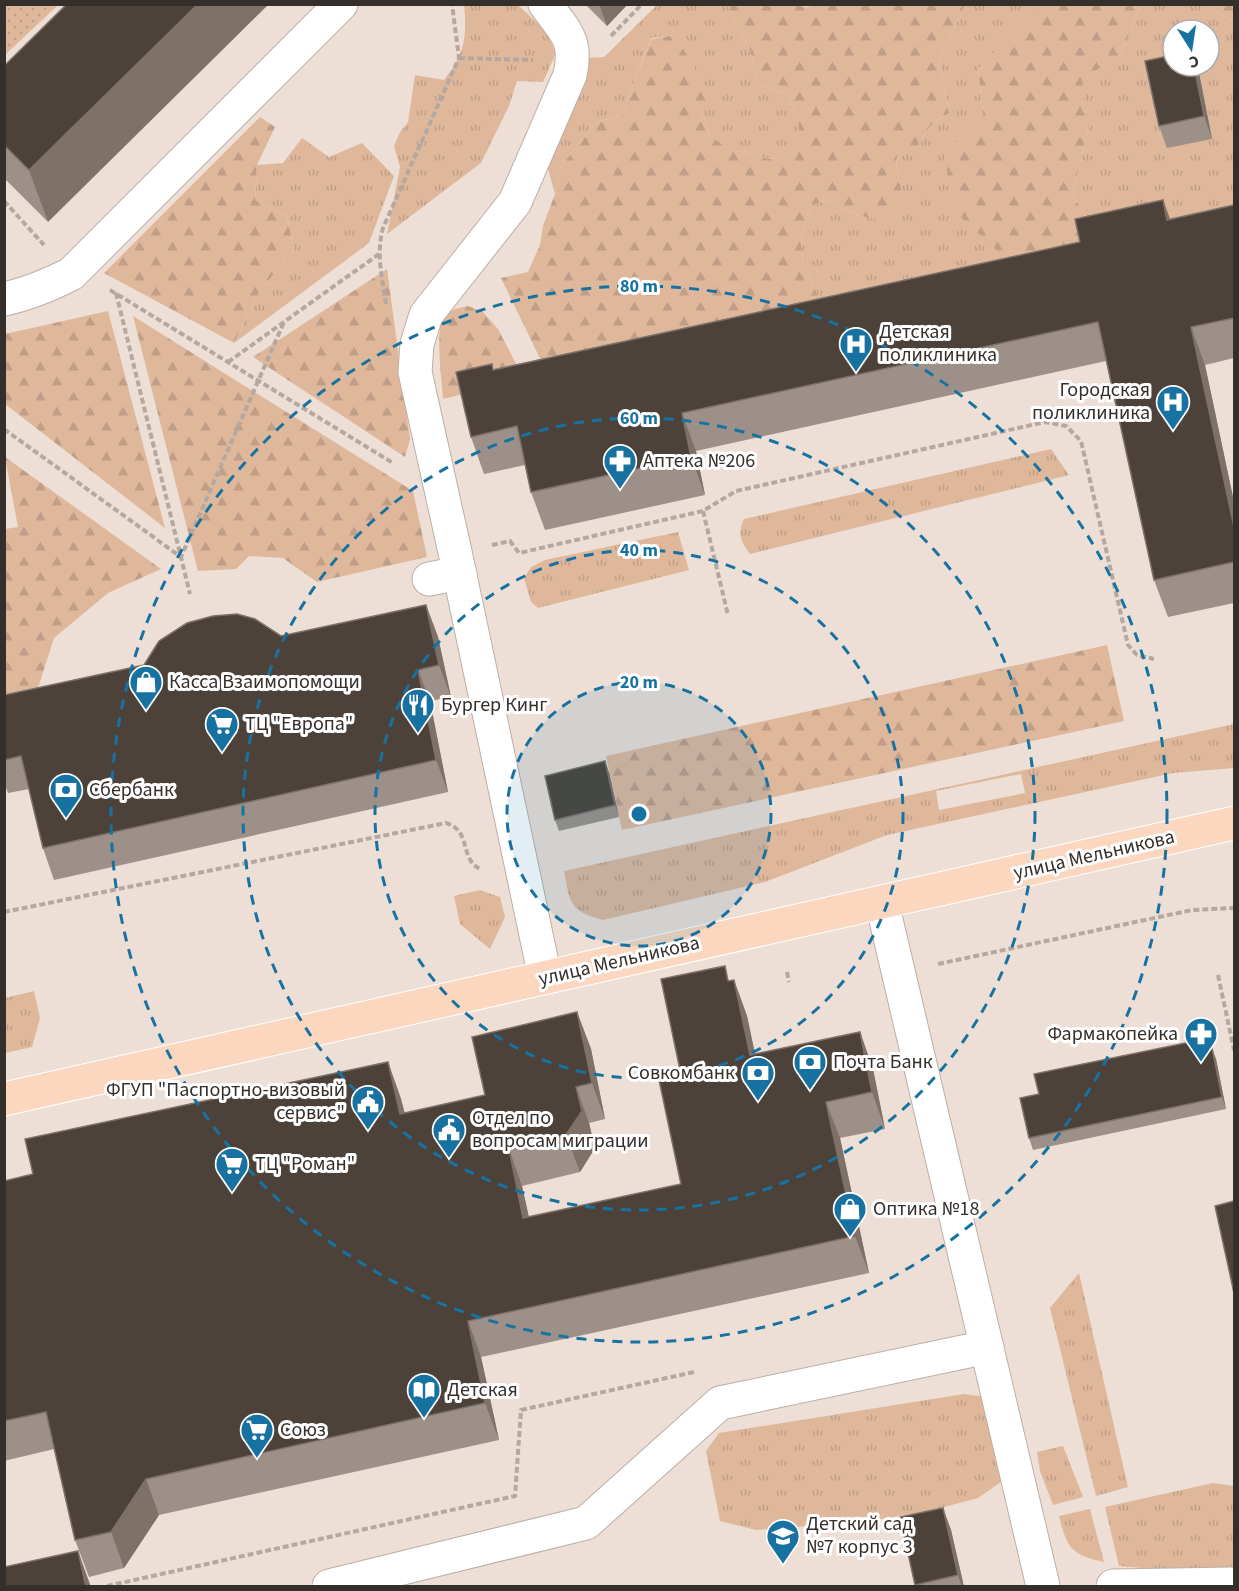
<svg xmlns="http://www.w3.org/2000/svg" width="1239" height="1591" font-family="'Source Sans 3',sans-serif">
	<defs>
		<pattern id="grass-tufts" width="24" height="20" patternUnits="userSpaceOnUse" patternTransform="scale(1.5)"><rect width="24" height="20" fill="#dfb89c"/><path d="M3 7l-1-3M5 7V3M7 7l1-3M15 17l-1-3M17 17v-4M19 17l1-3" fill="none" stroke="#c09e87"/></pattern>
		<pattern id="forest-firs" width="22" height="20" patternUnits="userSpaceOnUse" patternTransform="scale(1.5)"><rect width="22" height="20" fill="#dfb89c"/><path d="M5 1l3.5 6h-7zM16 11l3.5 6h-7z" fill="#c09e87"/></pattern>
		<pattern id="park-dots" width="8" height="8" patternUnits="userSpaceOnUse" patternTransform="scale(1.5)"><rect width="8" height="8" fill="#dfb89c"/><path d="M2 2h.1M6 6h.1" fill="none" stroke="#c09e87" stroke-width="1.8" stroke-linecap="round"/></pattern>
	</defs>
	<rect width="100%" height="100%" fill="#eddfd5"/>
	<!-- grass -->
	<g fill="url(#grass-tufts)" fill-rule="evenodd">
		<path d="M464,5H518L545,30L556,53L543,82L517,81L509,106L481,163L387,234L400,167L394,146L400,132L408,122L415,75L444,80C465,54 467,37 464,5Z"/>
		<path d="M657,5H727L750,50L759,85L787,94L799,120L800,151L770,159L730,149L710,136L675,35L651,38L622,115L597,122L562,165L555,194L548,169L568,101L586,58L604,57Z"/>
		<path d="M965,5L1040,6L978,69L983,114L944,157L1017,269L826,313L803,263L801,240L810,205L827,201L858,215L901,189L896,164L899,140L917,147L931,125L949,113L939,61Z"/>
		<path d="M1141,5H1207L1234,23V217L1108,247L1072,195L1088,131L1081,78L1119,57ZM1173,30H1209V66H1173Z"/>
		<path d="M302,138L329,157L362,143L394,176L369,243L234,343L259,292L294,250L287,216L255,200L257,165L283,163Z"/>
		<path d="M1051,449L1069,475L750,554C741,542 737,534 744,519Z"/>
		<path d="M678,532L689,570L538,608L531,602L524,578L531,567L545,560Z"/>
		<path d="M1234,724V768L1173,773L887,835L765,882L603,920C569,911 570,903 564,871ZM1021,774L1025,793L939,810L936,791Z"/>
		<path d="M480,890L500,897L505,917L490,949L460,924L454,896Z"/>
		<path d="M34,991L40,1018L32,1047L5,1053V998Z"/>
		<path d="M1079,1273L1128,1487L1096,1496L1050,1308Z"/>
		<path d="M964,1394L985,1397L1001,1466V1482L978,1498L929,1511L864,1522L756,1530L720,1521L706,1451L719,1433Z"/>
		<path d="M1063,1446L1083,1497L1053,1505L1040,1471L1037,1452Z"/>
		<path d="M1213,1483L1234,1486V1568L1176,1571L1119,1566L1105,1507Z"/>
		<path d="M1090,1509L1104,1562C1071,1555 1067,1548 1059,1516Z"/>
	</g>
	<!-- forest -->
	<g fill="url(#forest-firs)">
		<path d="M788,4L806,7L821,4L965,5L939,61L949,113L931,125L917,147L899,141L896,164L901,189L896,210L876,219L858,215L827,201L810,205L801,240L803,263L826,313L550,379L501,278L528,272L540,245L543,226L555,194L562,165L597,122L622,115L651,39L675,35L694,67L708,96L702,113L710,136L730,149L770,159L799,151V120L787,94L759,85L750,50L727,5Z"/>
		<path d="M1039,5H1141L1119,57L1082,78L1088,131L1072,195L1108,247L1017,269L956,213L944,157L983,114L978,69Z"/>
		<path d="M1207,5H1234V23Z"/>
		<path d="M260,117L275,127L257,165L255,200L287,216L294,250L259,292L234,343L104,273Z"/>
		<path d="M387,269L410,439L405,457L253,357Z"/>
		<path d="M468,306L483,312L498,329L524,379L443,399C442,381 435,332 443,318C449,309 459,308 468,306Z"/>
		<path d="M108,311L165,528L5,404V334Z"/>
		<path d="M133,316L413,491L427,557L317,582L283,558L249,556L236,569L198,571Z"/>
		<path d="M5,457L161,569L108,593L54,638L38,688L5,694V529L18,527Z"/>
		<path d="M1107,645L1124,721L622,830L606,756Z"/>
	</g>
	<!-- park -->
	<path fill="url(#park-dots)" d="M5,4H58V5L5,55Z"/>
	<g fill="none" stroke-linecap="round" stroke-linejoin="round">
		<!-- minor casing -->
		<g stroke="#bcafa5" stroke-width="35">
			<g id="minor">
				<path d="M4,299C28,294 49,285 71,274L341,4"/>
				<path d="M429,579L460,573"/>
				<path d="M882,903L1043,1586"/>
				<path d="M545,977L455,552L415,372L417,344L426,315L515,202L570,75C578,40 565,31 545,4"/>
				<path d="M329,1586L586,1523L720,1403L987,1347"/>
				<path d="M1113,1586L1234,1584"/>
			</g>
		</g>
		<!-- major casing -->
		<g stroke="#fff" stroke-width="35">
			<path id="major" d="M4,1099L1234,823"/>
		</g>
		<!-- path -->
		<g stroke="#b4a8a1" stroke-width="4" stroke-dasharray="6 3" stroke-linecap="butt">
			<path d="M611,36L642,4"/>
			<path d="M459,58L533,60"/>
			<path d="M4,201L44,245"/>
			<path d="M110,290L393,463"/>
			<path d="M116,293L190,594"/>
			<path d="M386,304C382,278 376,254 383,228L459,58L452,4"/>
			<path d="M228,362L379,254"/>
			<path d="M4,429L181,557L284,322"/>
			<path d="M703,511L728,615"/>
			<path d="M492,545L510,541L519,553L703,511L736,491L1045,422L1066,426L1081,441L1128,645L1137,655L1154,659"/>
			<path d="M4,912L446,823C469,830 461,851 474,865C476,867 479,868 482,870"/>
			<path d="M938,964L1192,910L1234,908"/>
			<path d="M787,972L789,982"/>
			<path d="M1218,975L1234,1050"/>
			<path d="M107,1586L515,1496L521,1410L694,1372"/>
		</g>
		<!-- minor -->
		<use href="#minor" stroke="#fff" stroke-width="33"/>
		<!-- major -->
		<use href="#major" stroke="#fad7be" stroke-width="33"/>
	</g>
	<!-- wall -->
	<g fill="#9d9088">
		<path d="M585,4H628L607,26Z"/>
		<path d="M4,66L48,222L4,178Z"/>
		<path d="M1199,73L1212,139L1167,148L1159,126Z"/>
		<path d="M1163,200L1170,220L1234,205V358L1205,365L1234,502V603L1168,617L1154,580L1106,361L696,451L705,495L545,530L531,492L525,465L484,474L471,437L494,369L1080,242Z"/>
		<path d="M426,605L438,637L451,697L430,701L448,792L54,880L43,848L29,789L8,793L4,783V695Z"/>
		<path d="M609,772L619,817L559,831L555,820Z"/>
		<path d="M730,980H734L747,1016L755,1054L860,1032L873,1069L885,1129L840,1138L869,1273L481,1357L499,1440L159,1515L124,1568L89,1577L75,1540L54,1449L4,1461V1181L33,1174L388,1062L401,1099L405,1113L485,1095L577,1012L591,1049L605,1119L589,1123L595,1148L580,1172L522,1186L529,1217L681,1184L680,1070Z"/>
		<path d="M1216,1059L1226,1109L1033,1150L1029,1138Z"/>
		<path d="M943,1508L951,1530L964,1587H916L900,1517Z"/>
	</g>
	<!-- shaded-wall -->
	<g fill="#7d7168">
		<path d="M198,4H269L48,222L29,170Z"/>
		<path d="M599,4H628L607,26Z"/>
		<path d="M1194,66H1196L1199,73L1212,139L1204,116Z"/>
		<path d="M1163,200L1177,238L1167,220Z"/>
		<path d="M1191,327L1205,365L1234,502V527Z"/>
		<path d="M682,413L696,451L705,495L691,457Z"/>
		<path d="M426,605L438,637L451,697L439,665Z"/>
		<path d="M418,670L430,701L448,792L436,760Z"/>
		<path d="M605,761L609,772L619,817L615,805Z"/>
		<path d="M734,980L747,1016L763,1092L750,1055Z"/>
		<path d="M577,1012L591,1049L605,1119L592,1083Z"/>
		<path d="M860,1032L873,1069L885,1129L872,1092Z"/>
		<path d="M1212,1048L1216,1059L1226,1109L1222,1097Z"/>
		<path d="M388,1062L401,1099L413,1151L400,1114Z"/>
		<path d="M576,1087L589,1123L595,1148L580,1172L566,1135Z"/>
		<path d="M826,1102L840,1138L869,1273L855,1236Z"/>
		<path d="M509,1149L522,1186L537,1255L523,1218Z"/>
		<path d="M468,1321L481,1357L499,1440L485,1403Z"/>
		<path d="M146,1479L159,1515L124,1568L111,1532Z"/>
		<path d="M943,1508L951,1530L964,1587H962L958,1575Z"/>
		<path d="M78,1551L91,1587H86Z"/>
	</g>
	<!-- building -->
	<g fill="#4d423a" stroke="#7d7168" stroke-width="1.5">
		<path d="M67,4H198L29,170L4,145V66Z"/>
		<path d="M1173,55V66H1194L1204,116L1159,126L1145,61Z"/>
		<path d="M1163,200L1167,220L1234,205V318L1191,327L1234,527V562L1154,580L1098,322L682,413L691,457L531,492L517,426L471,437L456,372L492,364L493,370L1080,242L1075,219Z"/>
		<path d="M426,605L439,665L418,670L436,760L43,848L21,756L4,760V695L144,665L159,641L187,623L213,616L237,614L255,619L281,636Z"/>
		<path d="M605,761L615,805L555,820L545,776Z"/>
		<path d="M725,966L728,981L734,980L750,1055L860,1032L872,1092L826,1102L855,1236L468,1321L485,1403L146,1479L111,1532L75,1540L46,1412L4,1421V1181L33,1174L25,1139L388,1062L400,1114L485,1095L472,1037L577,1012L592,1083L576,1087L582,1111L566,1135L509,1149L523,1218L681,1184L658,1075L680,1070L661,979Z"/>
		<path d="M1200,1040L1212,1048L1222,1097L1029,1138L1020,1098L1039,1094L1034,1074Z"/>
		<path d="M1234,1201V1293L1215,1206Z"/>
		<path d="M943,1508L958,1575L915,1585L900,1517Z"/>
		<path d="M78,1551L86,1587H4V1567Z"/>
	</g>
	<!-- distance rings -->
	<circle cx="639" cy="814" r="132" fill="#1872a1" fill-opacity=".12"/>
	<g fill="none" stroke="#1872a1" stroke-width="3" stroke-dasharray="10 8">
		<circle cx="639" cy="814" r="132"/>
		<circle cx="639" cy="814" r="264"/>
		<circle cx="639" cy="814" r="396"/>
		<circle cx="639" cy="814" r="528"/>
	</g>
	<!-- icons -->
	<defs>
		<g id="hospital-pin" transform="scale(1.725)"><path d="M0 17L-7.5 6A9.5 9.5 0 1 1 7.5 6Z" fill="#1872a1" stroke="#fff"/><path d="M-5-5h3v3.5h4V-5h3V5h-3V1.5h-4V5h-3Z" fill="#fff"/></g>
		<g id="pharmacy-pin" transform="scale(1.725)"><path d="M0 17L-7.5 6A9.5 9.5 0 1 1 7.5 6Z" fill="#1872a1" stroke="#fff"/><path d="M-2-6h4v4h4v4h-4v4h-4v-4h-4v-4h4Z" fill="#fff"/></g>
		<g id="shop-pin" transform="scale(1.725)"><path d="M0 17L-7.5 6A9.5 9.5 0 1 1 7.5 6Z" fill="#1872a1" stroke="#fff"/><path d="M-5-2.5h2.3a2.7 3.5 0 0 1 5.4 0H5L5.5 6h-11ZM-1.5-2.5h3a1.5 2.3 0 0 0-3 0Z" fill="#fff"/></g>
		<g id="restaurant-pin" transform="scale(1.725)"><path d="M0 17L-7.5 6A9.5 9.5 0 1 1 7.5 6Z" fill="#1872a1" stroke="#fff"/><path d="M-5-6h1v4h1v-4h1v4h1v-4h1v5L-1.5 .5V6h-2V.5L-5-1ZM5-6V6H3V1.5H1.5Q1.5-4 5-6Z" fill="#fff"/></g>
		<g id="supermarket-pin" transform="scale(1.725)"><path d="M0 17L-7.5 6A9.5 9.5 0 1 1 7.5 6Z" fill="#1872a1" stroke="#fff"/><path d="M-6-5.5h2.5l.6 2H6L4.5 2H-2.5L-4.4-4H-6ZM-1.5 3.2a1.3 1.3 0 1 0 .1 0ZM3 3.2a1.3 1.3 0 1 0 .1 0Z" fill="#fff"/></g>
		<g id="bank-pin" transform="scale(1.725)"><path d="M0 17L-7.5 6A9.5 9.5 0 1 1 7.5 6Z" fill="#1872a1" stroke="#fff"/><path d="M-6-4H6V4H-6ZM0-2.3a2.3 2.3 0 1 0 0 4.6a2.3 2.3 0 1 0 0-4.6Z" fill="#fff"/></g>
		<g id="civic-pin" transform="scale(1.725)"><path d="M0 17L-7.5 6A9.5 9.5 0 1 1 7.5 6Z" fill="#1872a1" stroke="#fff"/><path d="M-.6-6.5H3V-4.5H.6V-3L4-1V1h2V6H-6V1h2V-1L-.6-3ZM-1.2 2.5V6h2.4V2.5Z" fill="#fff"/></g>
		<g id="library-pin" transform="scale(1.725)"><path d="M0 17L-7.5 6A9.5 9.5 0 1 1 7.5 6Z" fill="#1872a1" stroke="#fff"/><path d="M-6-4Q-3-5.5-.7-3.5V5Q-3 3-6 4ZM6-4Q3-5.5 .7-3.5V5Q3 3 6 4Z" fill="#fff"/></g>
		<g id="school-pin" transform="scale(1.725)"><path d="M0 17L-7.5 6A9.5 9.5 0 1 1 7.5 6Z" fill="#1872a1" stroke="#fff"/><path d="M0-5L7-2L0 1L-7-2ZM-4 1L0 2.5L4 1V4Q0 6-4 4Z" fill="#fff"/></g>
	</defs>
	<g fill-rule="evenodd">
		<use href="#hospital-pin" x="856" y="344"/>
		<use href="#hospital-pin" x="1173" y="402"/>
		<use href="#pharmacy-pin" x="620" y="461"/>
		<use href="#shop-pin" x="146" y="682"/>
		<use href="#restaurant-pin" x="418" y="705"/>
		<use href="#supermarket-pin" x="222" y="724"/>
		<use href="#bank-pin" x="66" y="790"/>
		<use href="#pharmacy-pin" x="1201" y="1034"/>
		<use href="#bank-pin" x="810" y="1062"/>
		<use href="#bank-pin" x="758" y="1073"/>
		<use href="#civic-pin" x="368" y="1102"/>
		<use href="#civic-pin" x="449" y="1130"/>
		<use href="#supermarket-pin" x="232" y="1164"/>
		<use href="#shop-pin" x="850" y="1209"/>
		<use href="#library-pin" x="424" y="1390"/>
		<use href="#supermarket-pin" x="257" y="1430"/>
		<use href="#school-pin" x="783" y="1536"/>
	</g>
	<g text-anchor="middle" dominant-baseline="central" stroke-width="6" stroke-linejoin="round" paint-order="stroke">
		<!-- poi labels -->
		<g font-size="20" fill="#352f2c" stroke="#fff" text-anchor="start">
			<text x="879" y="332">Детская<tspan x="879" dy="23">поликлиника</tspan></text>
			<text x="1150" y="390" text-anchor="end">Городская<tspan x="1150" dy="23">поликлиника</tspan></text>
			<text x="643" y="461">Аптека №206</text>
			<text x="169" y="682">Касса Взаимопомощи</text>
			<text x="441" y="705">Бургер Кинг</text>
			<text x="245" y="724">ТЦ "Европа"</text>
			<text x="89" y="790">Сбербанк</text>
			<text x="1178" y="1034" text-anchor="end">Фармакопейка</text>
			<text x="833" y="1062">Почта Банк</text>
			<text x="735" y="1073" text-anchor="end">Совкомбанк</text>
			<text x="345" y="1090" text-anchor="end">ФГУП "Паспортно-визовый<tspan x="345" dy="23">сервис"</tspan></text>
			<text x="472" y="1118">Отдел по<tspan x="472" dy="23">вопросам миграции</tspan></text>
			<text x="255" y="1164">ТЦ "Роман"</text>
			<text x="873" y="1209">Оптика №18</text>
			<text x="447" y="1390">Детская</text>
			<text x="280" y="1430">Союз</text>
			<text x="806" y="1524">Детский сад<tspan x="806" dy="23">№7 корпус 3</tspan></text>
		</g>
		<!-- street labels -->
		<g font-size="20" fill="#352f2c" stroke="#fff">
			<text transform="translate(1094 855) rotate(-13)">улица Мельникова</text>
			<text transform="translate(619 961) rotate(-13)">улица Мельникова</text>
		</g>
	</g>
	<circle cx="639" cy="814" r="9" fill="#1872a1" stroke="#fff" stroke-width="3"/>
	<g font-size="18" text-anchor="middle" font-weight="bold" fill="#1872a1" stroke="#fff" stroke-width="6" stroke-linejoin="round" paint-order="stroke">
		<text x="639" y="292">80 m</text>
		<text x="639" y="424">60 m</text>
		<text x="639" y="556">40 m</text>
		<text x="639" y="688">20 m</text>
	</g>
	<!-- border -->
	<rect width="1239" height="1591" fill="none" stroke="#352f2c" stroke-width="12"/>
	<!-- north arrow -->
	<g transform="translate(1191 48) rotate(168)"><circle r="28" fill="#ffffff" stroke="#aeacab" stroke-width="1.5"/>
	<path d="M0-4.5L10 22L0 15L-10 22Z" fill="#1872a1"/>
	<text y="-9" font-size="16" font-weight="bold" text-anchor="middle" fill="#352f2c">С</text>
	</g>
</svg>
